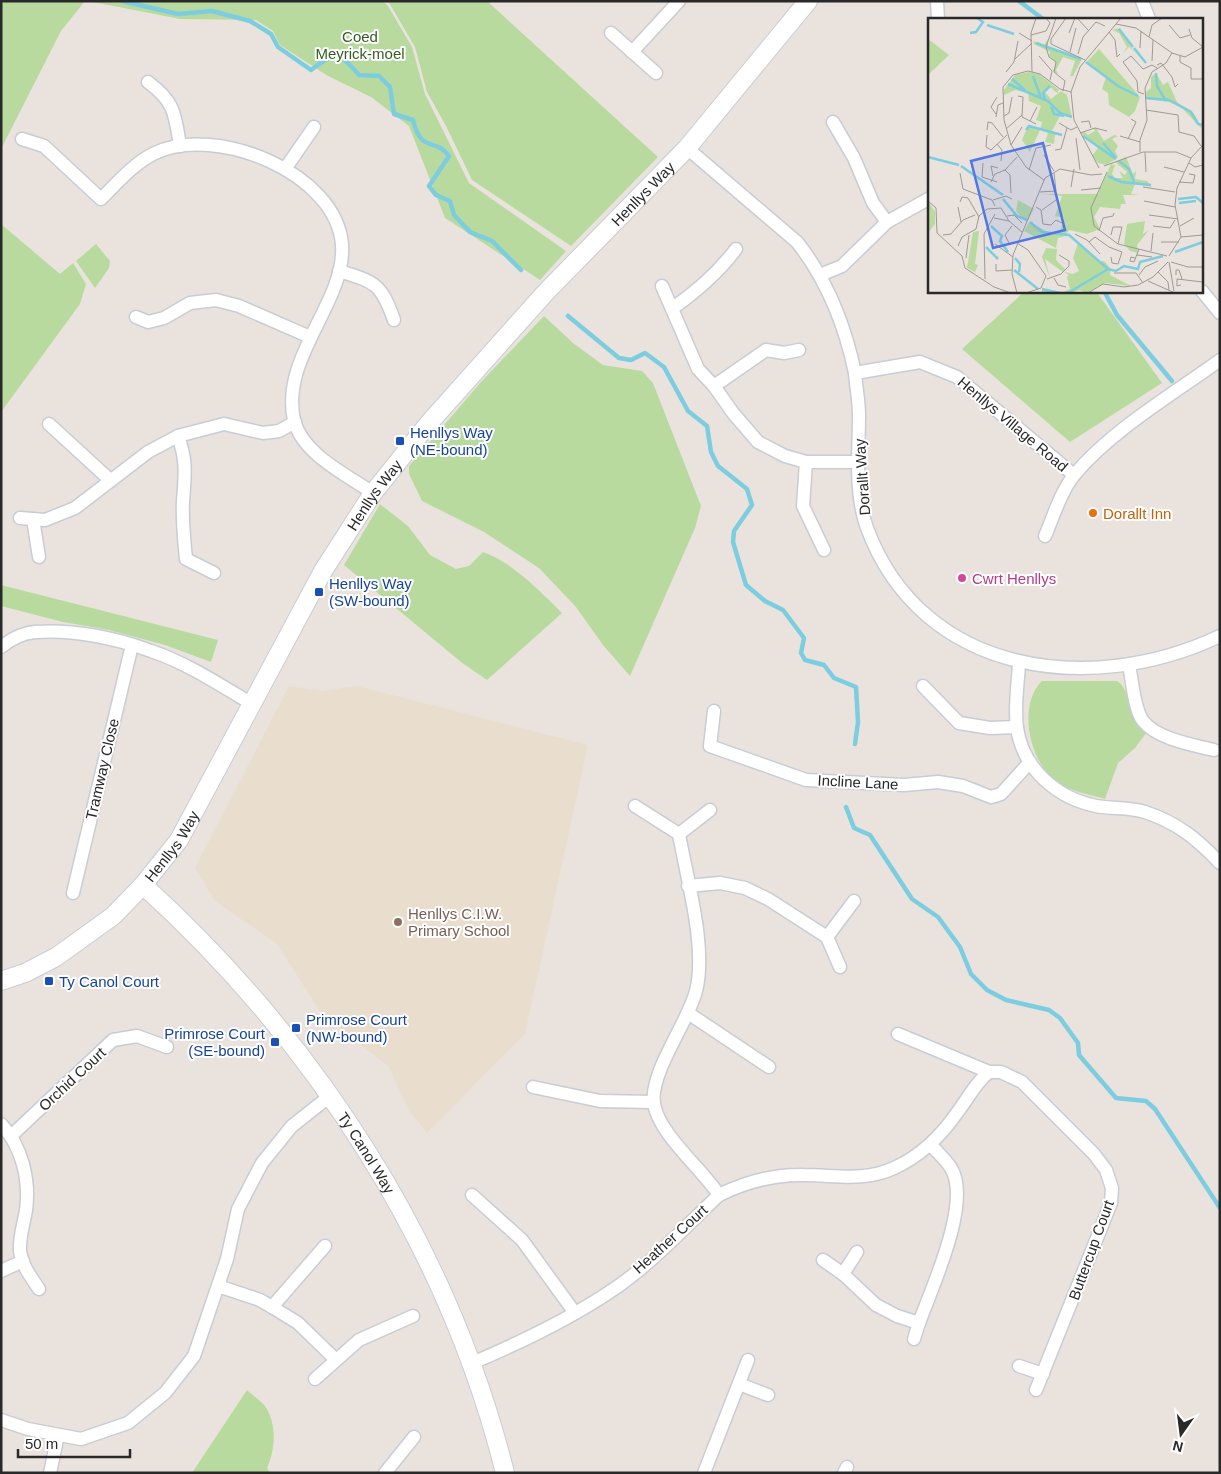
<svg xmlns="http://www.w3.org/2000/svg" width="1221" height="1474" font-family="Arial,sans-serif">
	<rect width="100%" height="100%" fill="#eae3dd"/>
	<!-- education -->
	<path fill="#e9dece" d="M289,686L321,691L357,686L588,745L525,1034L427,1133L409,1111L388,1066L321,1013L277,944L215,901L195,868Z"/>
	<!-- green -->
	<g fill="#b8da9f">
		<path d="M1,1H85L61,31L1,149Z"/>
		<path d="M88,1H383L388,6L412,47L425,94L469,183L566,251L540,280L445,218L409,126L371,97L328,76L280,45L273,31L256,20L180,19Z"/>
		<path d="M388,1H487L658,157L571,246L472,180L446,126L427,92L415,47Z"/>
		<path d="M1,224L60,274L73,263L86,284L80,304L1,412Z"/>
		<path d="M96,244L110,261L109,268L95,288L76,261Z"/>
		<path d="M1025,291H1096L1162,383L1070,442L962,349Z"/>
		<path d="M544,316L573,343L603,365L642,371L653,383L701,506L695,528L630,676L603,645L576,607L539,568L484,532L422,501L409,474V466L481,382Z"/>
		<path d="M380,504L408,526L430,555L456,569L469,566L483,552C512,562 540,591 562,613L487,680L461,662L344,565Z"/>
		<path d="M1,585L218,640L211,662L165,645L109,630L63,622L1,606Z"/>
		<path d="M1042,681H1117L1122,685L1147,732L1135,748L1118,763L1105,799C1091,795 1075,792 1061,785C1030,767 1016,706 1042,681Z"/>
		<path d="M247,1390C253,1396 263,1402 267,1409C277,1428 275,1450 267,1468L270,1473H192Z"/>
	</g>
	<g fill="none" stroke-linecap="round" stroke-linejoin="round">
		<!-- stream -->
		<g stroke="#7ccddf" stroke-width="4.5">
			<path d="M122,1L178,14L212,11L250,21L271,34L278,47L311,70C336,51 339,52 359,75L379,76L390,87L394,114L413,120C422,155 434,136 449,156L429,186L436,195L450,201L454,215L470,232L492,241L521,270"/>
			<path d="M1019,1L1043,19"/>
			<path d="M1104,291L1117,315L1172,381"/>
			<path d="M568,316L619,358L631,360L645,353L664,367L688,411L707,426L711,452L718,466L747,489L752,505L734,531L733,542L746,585L765,601L783,610L804,638L801,653L805,660L824,665L834,678L856,687L858,722L855,744"/>
			<path d="M846,807L854,828L870,835L912,899L938,917L960,947L971,974L987,990L1006,1000L1049,1010L1060,1018L1078,1043L1079,1055L1116,1098L1146,1101L1155,1109L1220,1208"/>
		</g>
		<!-- street casing -->
		<g stroke="#c8ccd5" stroke-width="15">
			<g id="street">
				<path d="M937,1L938,19"/>
				<path d="M1142,1L1149,19"/>
				<path d="M611,33L656,73"/>
				<path d="M632,52L679,1"/>
				<path d="M148,82C175,102 175,114 180,146"/>
				<path d="M833,122L854,158L873,203L887,222"/>
				<path d="M22,139L44,146L101,199C117,183 134,163 155,153C216,124 337,173 342,245C346,302 280,357 294,420C302,454 347,475 373,493"/>
				<path d="M687,148L797,242C827,280 845,325 855,373L920,362L957,377L1074,475"/>
				<path d="M285,169L314,127"/>
				<path d="M339,271C375,282 381,283 394,320"/>
				<path d="M820,275L842,266L887,222L930,198"/>
				<path d="M662,286L698,369L714,386L733,413L758,442L785,456L806,462H859"/>
				<path d="M1202,291L1220,313"/>
				<path d="M673,308C697,291 718,273 736,249"/>
				<path d="M136,317L148,322L164,318L190,303L216,300L239,306L310,337"/>
				<path d="M855,373C856,387 859,401 859,415C859,451 854,493 867,528C922,676 1091,697 1220,636"/>
				<path d="M714,386L766,350L784,353L799,350"/>
				<path d="M49,424L110,480"/>
				<path d="M178,436C187,461 185,474 183,501C182,520 184,540 186,559L214,573"/>
				<path d="M806,462L803,506L824,550"/>
				<path d="M20,518L45,520L75,508L148,452L178,436L224,424L263,433L279,431L295,422"/>
				<path d="M33,519L39,557"/>
				<path d="M1045,536C1054,515 1061,491 1075,474C1112,430 1173,394 1220,360"/>
				<path d="M1,647C11,639 22,633 35,632C72,629 116,638 151,651C187,663 220,685 252,704"/>
				<path d="M1019,663C1018,684 1014,707 1017,728C1023,769 1057,798 1096,806C1112,809 1130,807 1145,812C1178,823 1197,839 1220,863"/>
				<path d="M1129,665C1132,679 1134,709 1143,721C1157,739 1193,745 1214,750"/>
				<path d="M923,686L959,723L990,728L1017,727"/>
				<path d="M714,711L710,746L806,780L904,785L938,782L963,786L991,797L1001,794L1030,762"/>
				<path d="M635,806L679,834"/>
				<path d="M688,886L720,883L745,888L768,899L827,937L840,967"/>
				<path d="M73,893L132,645"/>
				<path d="M827,937L854,901"/>
				<path d="M688,1013L769,1067"/>
				<path d="M898,1034L989,1072H1001L1022,1082L1094,1154L1106,1170L1112,1188L1111,1203L1036,1390"/>
				<path d="M533,1087L600,1101L654,1102"/>
				<path d="M1,1124C22,1146 30,1180 26,1210C24,1223 19,1237 20,1251C22,1266 31,1277 39,1289"/>
				<path d="M12,1135L113,1040L137,1036L167,1047"/>
				<path d="M472,1195L522,1240L575,1313"/>
				<path d="M719,1195C746,1182 774,1174 804,1175C836,1175 864,1182 894,1168C921,1156 942,1135 959,1110C969,1097 976,1082 989,1072"/>
				<path d="M823,1260L843,1274L876,1305L897,1316L919,1323C932,1287 972,1202 951,1168C946,1160 937,1152 931,1145"/>
				<path d="M1,1271L23,1261"/>
				<path d="M843,1274L857,1252"/>
				<path d="M218,1286L260,1300L272,1307L325,1246"/>
				<path d="M272,1307L298,1323L336,1360"/>
				<path d="M914,1339L919,1323"/>
				<path d="M472,1363C522,1342 572,1318 617,1287C654,1261 686,1226 719,1195C701,1168 659,1134 654,1104C649,1073 688,1023 696,991C707,947 687,880 679,834L710,810"/>
				<path d="M1019,1366L1043,1374"/>
				<path d="M315,1379L359,1340L413,1316"/>
				<path d="M739,1384L768,1395"/>
				<path d="M1,1420L28,1429L81,1439L128,1423L165,1393L194,1356L227,1259L238,1209L262,1163L292,1126L330,1096"/>
				<path d="M50,1473L58,1435"/>
				<path d="M385,1473L414,1437"/>
				<path d="M704,1473L748,1360"/>
				<path d="M844,1473L847,1467"/>
			</g>
		</g>
		<!-- secondary casing -->
		<g stroke="#c8ccd5" stroke-width="20">
			<g id="secondary">
				<path id="s1" d="M143,885C316,1042 448,1245 505,1473"/>
				<path id="s2" d="M1,981L25,973L56,957L113,916L143,885L179,840L323,571L373,493L429,423L546,292L687,148L808,1"/>
			</g>
		</g>
		<!-- street -->
		<use href="#street" stroke="#fff" stroke-width="12"/>
		<!-- secondary -->
		<use href="#secondary" stroke="#fff" stroke-width="18"/>
	</g>
	<!-- markers -->
	<g fill="#1a4fb4" stroke="#fff" stroke-width="2">
		<rect x="395" y="436" width="10" height="10" rx="2.5"/>
		<rect x="314" y="587" width="10" height="10" rx="2.5"/>
		<rect x="44" y="976" width="10" height="10" rx="2.5"/>
		<rect x="291" y="1023" width="10" height="10" rx="2.5"/>
		<rect x="270" y="1037" width="10" height="10" rx="2.5"/>
	</g>
	<circle fill="#e8710a" stroke="#fff" stroke-width="2" cx="1093" cy="513" r="5"/>
	<circle fill="#d1479c" stroke="#fff" stroke-width="2" cx="962" cy="578" r="5"/>
	<circle fill="#8d6e63" stroke="#fff" stroke-width="2" cx="398" cy="922" r="5"/>
	<g text-anchor="middle" dominant-baseline="central" stroke-width="4" stroke-linejoin="round" paint-order="stroke">
		<!-- park labels -->
		<g font-size="15" fill="#335d22" stroke="#fff">
			<text x="360" y="36">Coed<tspan x="360" dy="17">Meyrick-moel</tspan></text>
		</g>
		<!-- street labels -->
		<g font-size="15" fill="#292929" stroke="#fff">
			<text stroke="none"><textPath href="#s2" startOffset="1032">Henllys Way</textPath></text>
			<text transform="translate(1013 424) rotate(40)">Henllys Village Road</text>
			<text transform="translate(862 477) rotate(-94)">Dorallt Way</text>
			<text stroke="none"><textPath href="#s2" startOffset="628">Henllys Way</textPath></text>
			<text transform="translate(102 769) rotate(-77)">Tramway Close</text>
			<text transform="translate(858 782) rotate(3)">Incline Lane</text>
			<text stroke="none"><textPath href="#s2" startOffset="222">Henllys Way</textPath></text>
			<text transform="translate(72 1079) rotate(-43)">Orchid Court</text>
			<text stroke="none"><textPath href="#s1" startOffset="350">Ty Canol Way</textPath></text>
			<text transform="translate(670 1239) rotate(-42)">Heather Court</text>
			<text transform="translate(1091 1250) rotate(-70)">Buttercup Court</text>
		</g>
		<!-- transit labels -->
		<g font-size="15" fill="#164399" stroke="#fff" text-anchor="start">
			<text x="410" y="432">Henllys Way<tspan x="410" dy="17">(NE-bound)</tspan></text>
			<text x="329" y="583">Henllys Way<tspan x="329" dy="17">(SW-bound)</tspan></text>
			<text x="59" y="981">Ty Canol Court</text>
			<text x="306" y="1019">Primrose Court<tspan x="306" dy="17">(NW-bound)</tspan></text>
			<text x="265" y="1033" text-anchor="end">Primrose Court<tspan x="265" dy="17">(SE-bound)</tspan></text>
		</g>
		<!-- food labels -->
		<g font-size="15" fill="#c56008" stroke="#fff" text-anchor="start">
			<text x="1103" y="513">Dorallt Inn</text>
		</g>
		<!-- hotel labels -->
		<g font-size="15" fill="#b23c85" stroke="#fff" text-anchor="start">
			<text x="972" y="578">Cwrt Henllys</text>
		</g>
		<!-- education labels -->
		<g font-size="15" fill="#785e54" stroke="#fff" text-anchor="start">
			<text x="408" y="913">Henllys C.I.W.<tspan x="408" dy="17">Primary School</tspan></text>
		</g>
	</g>
	<!-- overview -->
	<g transform="translate(928 18)">
		<rect width="275" height="275" fill="#eae3dd"/>
		<path d="M192,10L204,31L219,46L201,29L195,35L199,29L191,15L184,12ZM0,21L21,37L0,57ZM120,21V28L154,41L145,58H142L147,43L135,39L128,52L130,56L125,53L128,44L121,38L122,34L106,26L105,23L116,27ZM171,31L212,79L207,93L201,99L181,87L180,75L174,71L178,59L158,45ZM101,54L111,56L131,72L129,75L122,69L117,74L123,81L133,73L139,77L144,99L132,98L124,113L134,117H127L126,126L117,124L120,115L112,112L102,134L94,122L100,108L112,112L114,104L108,102L113,88L101,83L100,75L87,72L76,77V72L87,57ZM228,55L235,67L240,64L249,84L266,96L275,112L253,89L241,84L217,81L218,74L223,70V59ZM165,110H168L176,123L186,117L190,118L184,121L190,128L187,133L190,139L179,147L170,145L164,138L170,130L153,115L157,114L160,117L167,113ZM198,139L205,156L208,153L207,161L219,163L224,169L207,166L203,176L212,177H195L198,186H193L192,191L172,189L166,199L172,211L159,216L141,212L137,218L130,220L128,230L96,213L101,204L122,215L132,214L136,200L127,198L134,178L115,176H170L183,146L187,147L184,156L187,160H195L191,153L197,157L199,154L187,144ZM90,182L106,191L100,202L93,199L88,193ZM0,183L7,194V206L0,215ZM217,203L215,216L221,212L209,227L210,235L202,233L196,226L199,206ZM51,213L47,246L50,247L47,254L39,250L45,214ZM150,225L171,243H176L183,251L182,257L203,268L177,265L159,275L151,272L144,275L114,274V271L135,274L142,271L139,259L141,257L136,254L145,256L151,253L145,240ZM118,230L129,231L128,242L137,251L135,254L117,241L122,260L114,239Z" fill="#b8da9f"/>
		<path fill="none" stroke="#7ccddf" stroke-width="2.5" d="M59,7L86,16M191,11L205,29M42,15L48,14L55,4L49,0M108,25L153,41M206,30L218,45M158,44L190,68L210,78M228,55L229,68L238,83M105,58L113,80M84,61L97,72M80,66L120,83L132,95L144,99M218,80L241,82L263,94L270,106L275,107M117,81L115,75L122,68M123,89L126,96L136,98M98,112L101,108L134,117M155,118L188,141M175,125L188,140M0,139L31,147M191,143L201,151L206,164M33,148L75,177M180,158L193,164L223,167M75,181L89,198L99,202M250,181L268,179L275,185M251,185L268,183M102,204L114,214L141,217L180,251M63,208L74,218L72,223L80,234M58,229L70,241M247,234L275,224M87,240L92,246L91,254M86,252L110,271M114,271L132,275M140,275L180,251L188,253L196,248L210,251L212,244L235,238"/>
		<path fill="none" stroke="#9d9995" stroke-width="1" d="M118,0L122,5L118,13M128,0L118,29L121,39L128,44L126,54L137,63L135,73M138,0L123,21V26L157,42M149,0L161,13M188,6L208,10L244,35L257,39L275,29L264,20L261,11M241,7L252,20L262,17M181,14L187,22L189,39L192,36M91,15L104,23M141,15L147,0M103,17L118,13M221,19L224,7L234,0M212,30L213,13M142,34L148,10M150,36L155,19L168,4L177,8M111,38L124,53L122,62M252,38V44L263,50V61H274M87,41L104,25M224,43L225,22M229,47L233,45L244,59L247,69L250,66M78,54L86,44L90,23M104,54L103,15L108,0M216,76L210,74L209,63L195,44L203,38L215,51L224,47L229,50M90,78L95,79L94,99L102,103M218,92L250,97L251,114L266,118L273,128M68,96L63,89L69,79M76,98L81,95L84,79M68,99L70,87L75,85M153,104L161,103L163,110M131,105L143,112L149,109M108,106L102,103L109,89M78,111L94,97M59,112L60,104L64,105L75,119M152,115L167,110L179,113M59,117L58,129L63,132L79,117M192,118L212,124M148,120L152,152M200,121L208,104L203,101M69,126L74,132L73,143M83,127L94,109M127,132L133,131L139,110M212,134V122L219,102L217,70L224,54L238,45L244,35M217,134L218,154M116,137L126,153M55,145L54,159L69,164M261,145L267,149L275,147M176,148L215,134H248L263,140M236,149L256,154M171,150L146,102L143,74L152,49L193,0M101,152L108,130L123,127M179,154L163,190L166,208L190,226L239,238M32,155L35,171L64,182L67,188M65,158L63,148L70,150M116,162L98,149L83,127L76,102L75,69L85,57L100,53L112,56L132,71L143,74M63,164L67,156L77,152M251,164L265,165L267,157L261,156M143,169L146,151M215,169L247,174M153,172L173,170M112,174L128,173L126,155M83,175L82,157L77,152L89,139M65,182L78,178L84,181M0,183L8,190L9,215L34,238L37,250L66,269L83,275M216,183L247,189M32,184L34,179L40,180L51,199M30,189L33,204M108,189L113,192L115,206L123,207L128,202L134,205M114,192L128,182M221,197L250,201M79,198L86,197L94,205M66,200L81,203L94,214M225,208L242,210L247,202M252,208L266,200M171,213L175,200L185,198L186,195M147,216L159,222L172,236M15,217L23,216L35,202L47,197M183,217L185,209H194L190,226M253,219L275,217M161,224L167,219L181,229L194,234L190,246L184,245L183,239M233,224H251M89,225L100,232L118,258L113,270L98,275M67,226L85,239M82,227L77,217L84,208M30,228L34,219L48,211L51,198L59,191L73,190L81,203M223,233L225,215M209,237L224,239M241,238L253,219L247,187L249,170L263,140L275,127M38,240L41,217M207,240L203,239L202,243L206,244L211,231M241,244L246,273M243,244L260,249H275M68,246V253L84,252M230,254L240,264L241,272M186,255H208L215,265M211,257L217,249L230,243M248,257V252H251L254,261M126,260L130,267L138,269M57,261L56,216L67,196M119,261L133,256L141,248V243L131,237M220,263L247,275M253,267L249,268V261L275,264M89,275L84,256L85,237L117,160L132,151L163,157L174,156M160,275L175,266L196,269L210,267L225,259L240,244"/>
		<path fill="#5077e3" fill-opacity="0.15" stroke="#5077e3" stroke-width="2.5" d="M115,125L137,212L65,230L43,143Z"/>
		<rect width="275" height="275" fill="none" stroke="#292929" stroke-width="2.5"/>
	</g>
	<!-- border -->
	<rect width="1221" height="1474" fill="none" stroke="#292929" stroke-width="5"/>
	<!-- north arrow -->
	<g transform="translate(1181 1434) rotate(194)" stroke="#ffffff" stroke-width="4" paint-order="stroke">
	<path d="M0-4L9 19L0 12L-9 19Z" fill="#292929"/>
	<text y="-8" font-size="14" font-weight="bold" text-anchor="middle" fill="#292929">N</text>
	</g>
	<!-- scale -->
	<path d="M18 1449v8h112v-8" fill="none" stroke="#292929" stroke-width="2.5"/>
	<text x="25" y="1449" font-size="15" fill="#292929" stroke="#ffffff" stroke-width="4" paint-order="stroke">50 m</text>
</svg>
